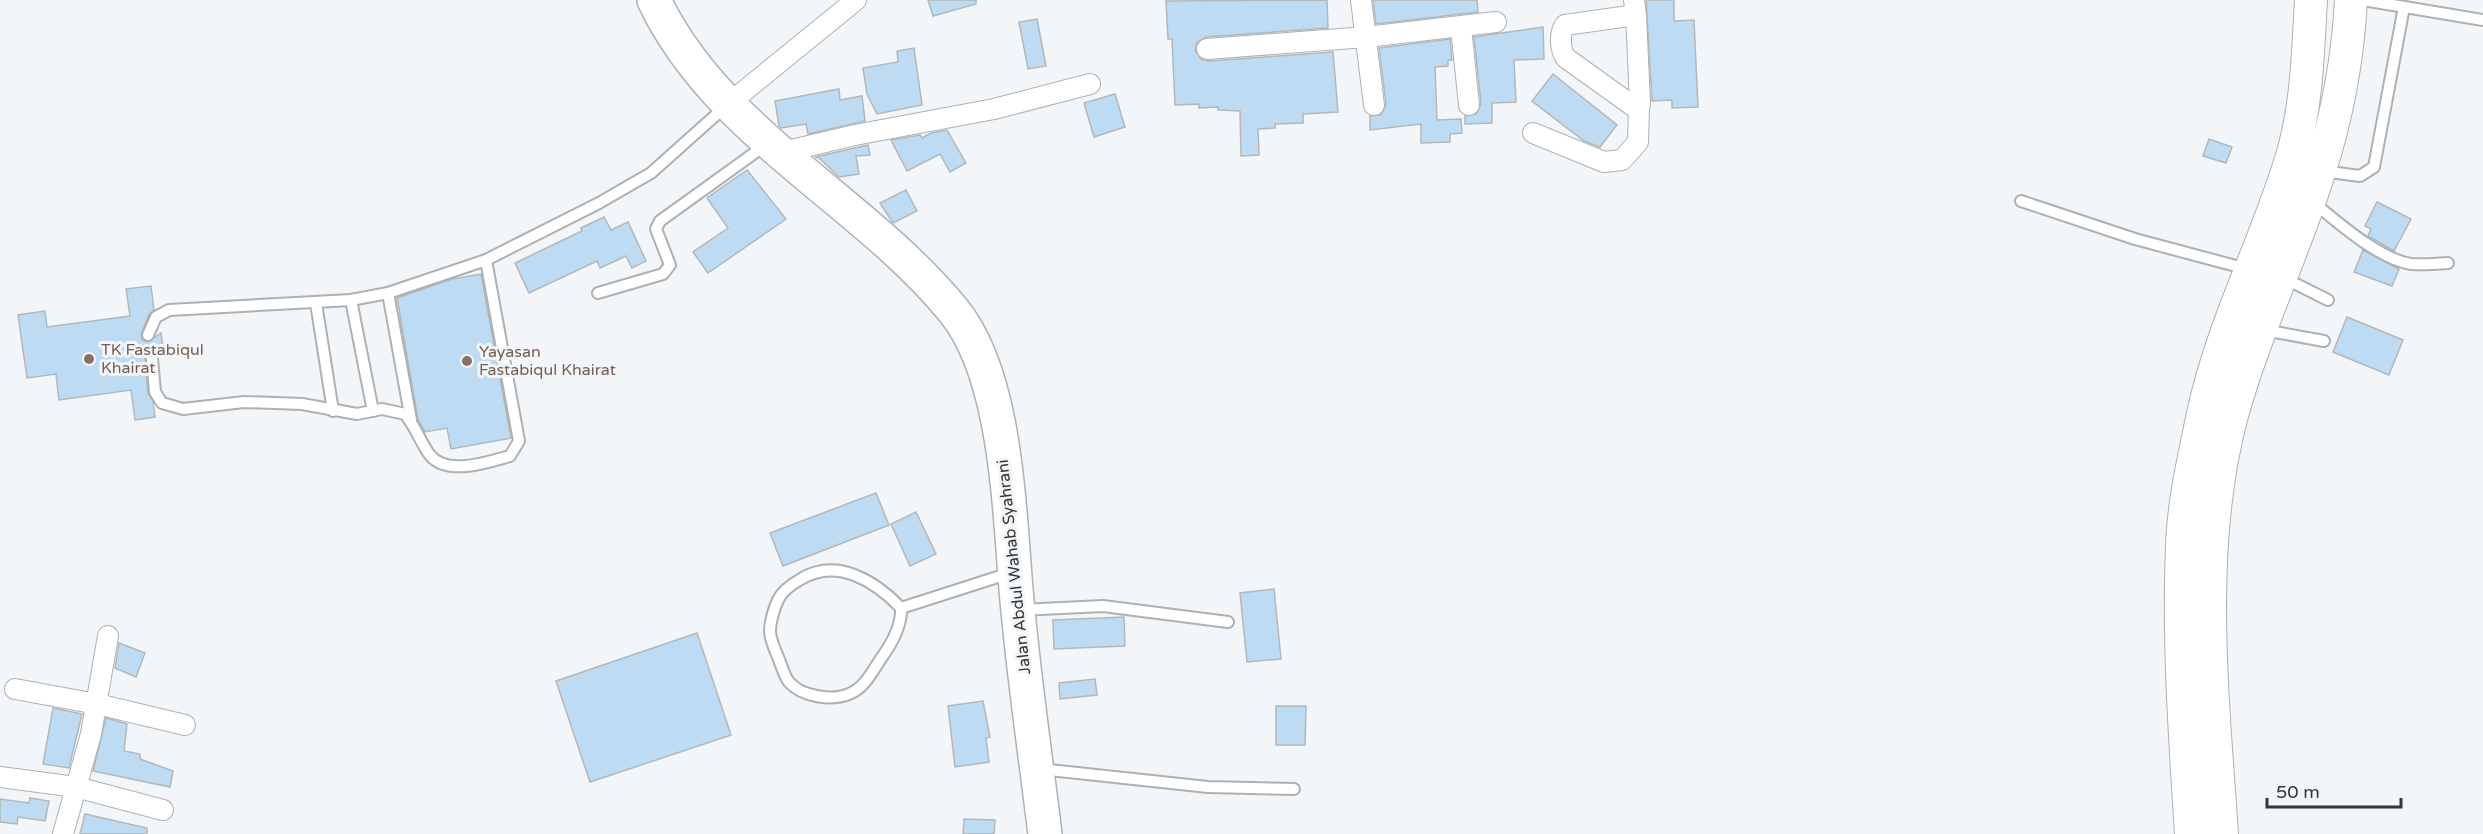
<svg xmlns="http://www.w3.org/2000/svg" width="2483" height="834" font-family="'Varela Round',sans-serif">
	<rect width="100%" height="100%" fill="#f3f6f9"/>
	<!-- building -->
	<g fill="#bddcf3" stroke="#b3b7b9" stroke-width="1.5">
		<path d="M928,0H976V4L933,16Z"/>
		<path d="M1327,0L1328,28L1206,37L1197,43L1195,50L1201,59L1208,61L1333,52L1338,112L1303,114V123L1275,124V128L1258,129L1259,155L1241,156L1240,111L1218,110V107L1199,108V104L1175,105L1172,39H1168L1166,1Z"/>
		<path d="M1373,0H1477L1478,12L1376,24Z"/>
		<path d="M1646,0H1674V21L1694,20L1698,107L1672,108V100L1652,101Z"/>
		<path d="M1037,19L1046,66L1028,69L1019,22Z"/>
		<path d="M1543,27L1544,59L1514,60L1516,102L1492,103V123L1465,124V116L1476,114L1481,104L1474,37Z"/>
		<path d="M1450,39L1452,60H1448V66L1435,67L1437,120L1461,119L1462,133L1450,134V142L1421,143V124L1370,130V116L1381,115L1386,104L1379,48Z"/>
		<path d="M914,48L922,105L877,114L867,94L863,68L898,62L897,51Z"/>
		<path d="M1553,74L1617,125L1600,147L1584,141L1532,101Z"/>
		<path d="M839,89L840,100L862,96L865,121L808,134L806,124L781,128L779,126L775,101Z"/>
		<path d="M1115,94L1125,127L1094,137L1084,103Z"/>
		<path d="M947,130L966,163L950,172L940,154L907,171L891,140L920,135L922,138L931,133Z"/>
		<path d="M2209,139L2232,147L2226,163L2203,156Z"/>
		<path d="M868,145L870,155L856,156L859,174L839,177L819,158L815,157Z"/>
		<path d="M747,170L786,219L708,273L693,252L728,228L707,198Z"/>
		<path d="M906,190L917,211L893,223L880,203Z"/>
		<path d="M2377,202L2411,219L2394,251L2368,236L2371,229L2365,226Z"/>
		<path d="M604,217L611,230L628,222L646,261L632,268L626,256L600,268L597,261L529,293L515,263L582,231L581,228Z"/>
		<path d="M2363,250L2399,269L2392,286L2354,272Z"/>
		<path d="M481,274L511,438L451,449L447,428L425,432L418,420L397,298L452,279Z"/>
		<path d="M151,286L154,310L149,314L141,335L142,340L148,342L161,333L164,356L159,357L156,352L151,351L145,358L148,393L153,402L155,417L135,420L131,390L59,400L56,374L27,378L18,315L45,311L47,327L130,316L126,289Z"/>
		<path d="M2347,317L2403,340L2389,375L2333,352Z"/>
		<path d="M876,493L889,525L783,566L770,533Z"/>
		<path d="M916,512L936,554L910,566L891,524Z"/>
		<path d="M1274,589L1281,659L1247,662L1240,593Z"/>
		<path d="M1124,617L1125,646L1054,649L1053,620Z"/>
		<path d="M697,633L731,735L590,782L556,681Z"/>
		<path d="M119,643L145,653L136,677L115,668Z"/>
		<path d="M1095,679L1097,695L1060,699L1059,683Z"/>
		<path d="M983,701L990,737L986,738L989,762L955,767L948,706Z"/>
		<path d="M1276,706H1306L1305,745H1276Z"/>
		<path d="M53,708L82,714L69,768L43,764Z"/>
		<path d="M106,718L127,724L124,751L140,754V759L173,771L170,787L93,771Z"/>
		<path d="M30,798L49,801L45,821L18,817L17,824L0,822V799L29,803Z"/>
		<path d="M85,814L147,828V834H80Z"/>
		<path d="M964,819L995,820L994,834H963Z"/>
	</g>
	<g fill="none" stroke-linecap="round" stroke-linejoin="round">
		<!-- service casing -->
		<g stroke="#aeb1b4" stroke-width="14">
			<g id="service">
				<path d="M2363,0L2483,20"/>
				<path d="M2322,171L2360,176L2374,167L2404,7"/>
				<path d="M2021,201L2135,239L2247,269"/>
				<path d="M2313,202C2337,222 2379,259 2411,264C2423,265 2436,264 2448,263"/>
				<path d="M486,260L599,203L651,173L726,106"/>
				<path d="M2282,277L2328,300"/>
				<path d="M388,293L411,420"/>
				<path d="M598,293L663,274L670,265L656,229L660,221L767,144"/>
				<path d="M351,300L373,411"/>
				<path d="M316,303L333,411"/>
				<path d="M2264,330L2324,341"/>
				<path d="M148,335L156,317L169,310L351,300L388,293L486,260L519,441L510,456C488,462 446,477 429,454C420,441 415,426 405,414L382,409L357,414L302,404L244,402L183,409L162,403L155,392L152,358"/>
				<path d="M901,608C875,581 837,557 801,579C792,584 782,591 778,600C774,608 770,623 770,631C770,639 775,650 778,657C781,664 784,676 789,682C802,697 832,701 849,694C865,688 873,670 882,657C892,643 902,625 901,608L1010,573"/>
				<path d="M1020,610L1103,606L1228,622"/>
				<path d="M1040,769L1208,787L1294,789"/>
			</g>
		</g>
		<!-- minor casing -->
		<g stroke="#aeb1b4" stroke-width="22">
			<g id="minor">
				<path d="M1361,0L1374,105"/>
				<path d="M1634,0L1636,15L1640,104L1637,109L1566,58C1560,51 1559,33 1565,25L1636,15"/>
				<path d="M1461,28L1469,105"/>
				<path d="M1207,49L1366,37L1496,22"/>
				<path d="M727,105L856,0"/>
				<path d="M1533,133L1604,162L1622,160L1638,142L1639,108"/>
				<path d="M783,152L855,135L994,109L1090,84"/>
				<path d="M15,689L97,704L185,725"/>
				<path d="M0,777L76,787L163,810"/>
				<path d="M63,834L91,734L108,636"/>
			</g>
		</g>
		<!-- primary casing -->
		<g stroke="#aeb1b4" stroke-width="34">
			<g id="primary">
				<path d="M2191,834C2185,739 2178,643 2182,548C2183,504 2194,457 2203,414C2222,324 2267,241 2293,153C2307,103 2308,52 2311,0"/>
				<path d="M2222,834C2213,699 2196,547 2232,415C2255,332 2293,255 2319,173C2337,117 2348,59 2351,0"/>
			</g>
		</g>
		<!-- trunk casing -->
		<g stroke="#aeb1b4" stroke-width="36">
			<path id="trunk" d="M654,0C716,132 863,200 953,310C1010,379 1009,524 1018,611C1025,686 1036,760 1045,834"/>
		</g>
		<!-- service -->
		<use href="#service" stroke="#fff" stroke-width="10"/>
		<!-- minor -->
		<use href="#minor" stroke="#fff" stroke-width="20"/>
		<!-- primary -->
		<use href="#primary" stroke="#fff" stroke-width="32"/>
		<!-- trunk -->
		<use href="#trunk" stroke="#fff" stroke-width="33"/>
	</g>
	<!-- markers -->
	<g fill="#8d6e63" stroke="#f3f6f9" stroke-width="2">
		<circle cx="89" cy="359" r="6"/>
		<circle cx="467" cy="361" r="6"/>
	</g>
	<g text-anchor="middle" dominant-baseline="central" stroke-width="6" stroke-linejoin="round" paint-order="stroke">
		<!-- education labels -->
		<g font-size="16" fill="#785e54" stroke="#f3f6f9" text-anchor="start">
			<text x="101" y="350">TK Fastabiqul<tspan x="101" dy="18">Khairat</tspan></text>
			<text x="479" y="352">Yayasan<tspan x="479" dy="18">Fastabiqul Khairat</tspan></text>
		</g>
		<!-- street labels -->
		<g font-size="16" fill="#353637" stroke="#f3f6f9">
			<text transform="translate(1014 567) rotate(-96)">Jalan Abdul Wahab Syahrani</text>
		</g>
	</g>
	<!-- scale -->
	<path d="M2267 798v9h134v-9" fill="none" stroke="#353637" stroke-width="3"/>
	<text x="2276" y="798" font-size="18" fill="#353637" stroke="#f3f6f9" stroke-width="4.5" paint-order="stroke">50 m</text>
</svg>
